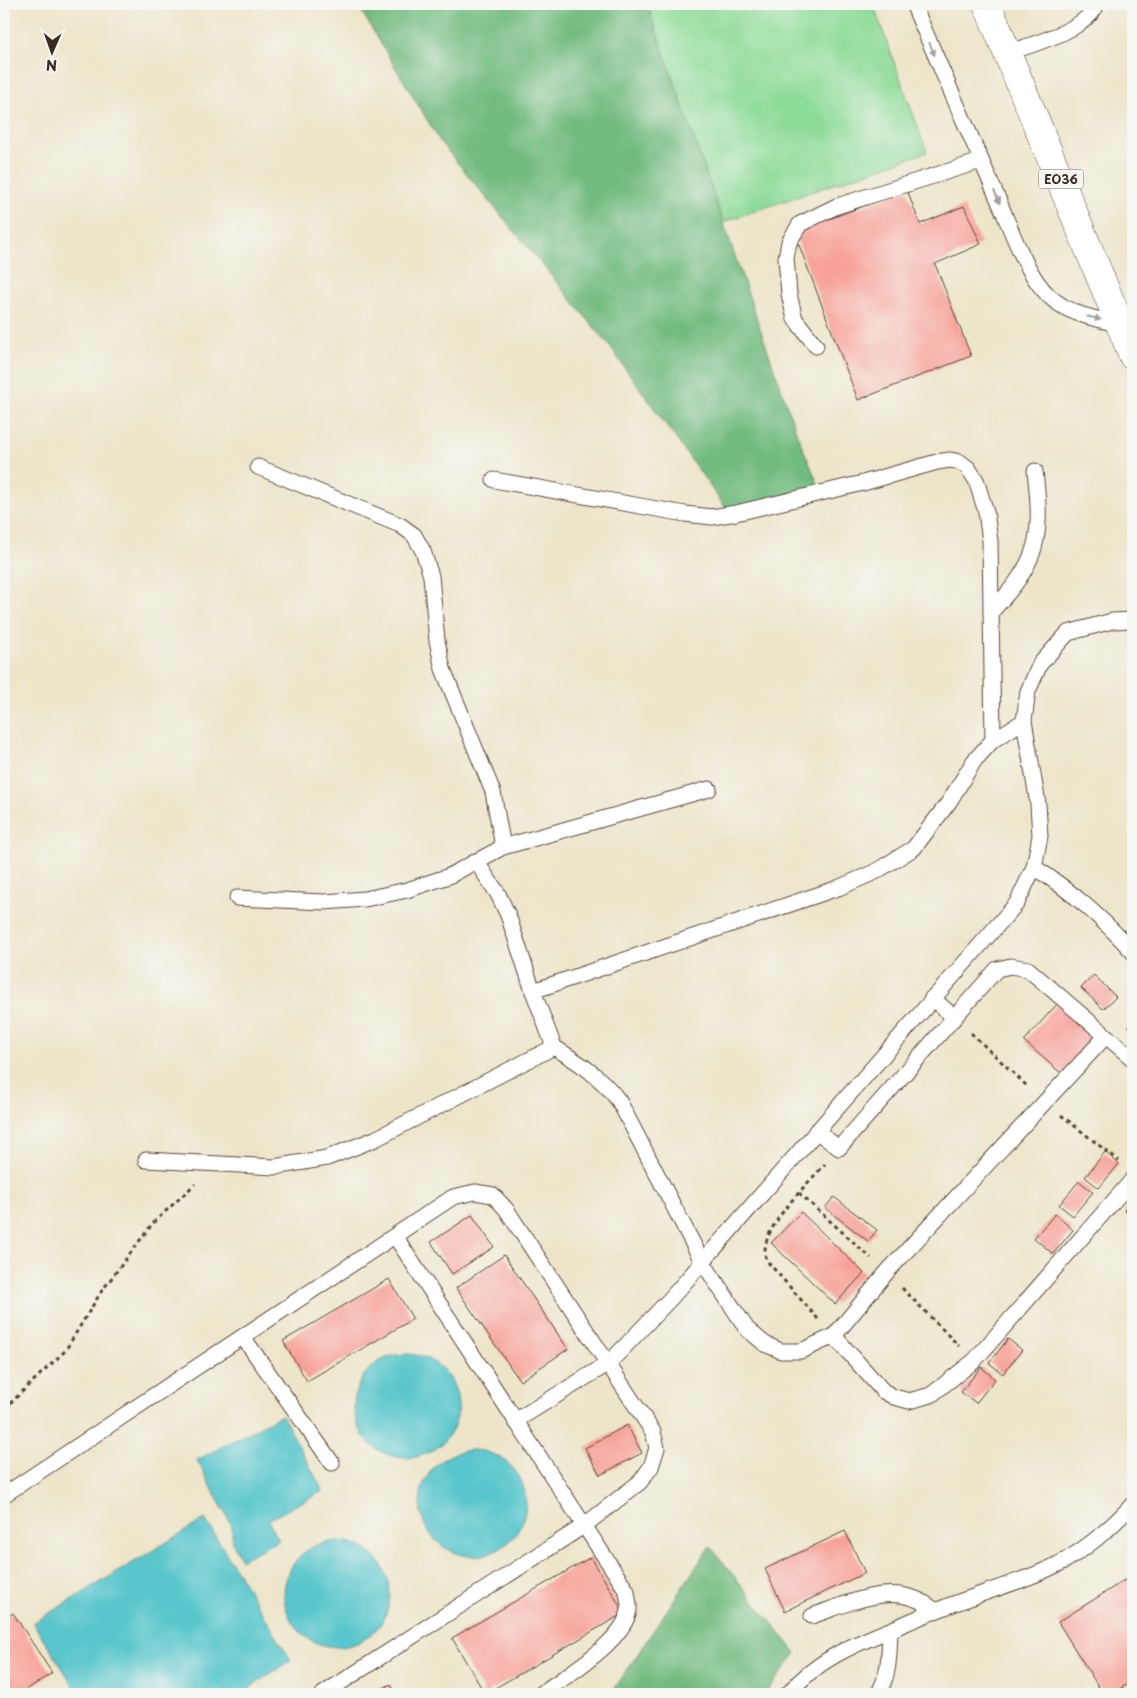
<svg xmlns="http://www.w3.org/2000/svg" width="1137" height="1698" font-family="'Playpen Sans',sans-serif">
	<rect width="100%" height="100%" fill="#f6f6f2"/>
	<filter id="ink" filterUnits="userSpaceOnUse"><feTurbulence type="fractalNoise" baseFrequency=".02" numOctaves="2"/><feDisplacementMap in="SourceGraphic" scale="10" xChannelSelector="R" yChannelSelector="G"/><feConvolveMatrix kernelMatrix="1 2 1 2 8 2 1 2 1" color-interpolation-filters="sRGB"/></filter>
	<filter id="wash" filterUnits="userSpaceOnUse"><feTurbulence type="fractalNoise" baseFrequency=".0096" numOctaves="4" result="noise"/><feDisplacementMap in="SourceGraphic" scale="20" xChannelSelector="R" yChannelSelector="G"/><feGaussianBlur stdDeviation="1.12" result="paint"/><feColorMatrix in="noise" values="0 0 0 0 0 0 0 0 0 0 0 0 0 0 0 0 0 1.4 0 .05"/><feComposite in="paint" operator="in"/></filter>
	<g filter="url(#wash)">
		<rect width="100%" height="100%" fill="#ede5c9"/>
		<!-- green -->
		<path fill="#8ddb98" stroke="#64825b" d="M647,4H873L927,152L723,222Z"/>
		<!-- forest -->
		<g fill="#72bb80" stroke="#56724f">
			<path d="M357,4H647L797,434L819,486L727,510L608,344L441,143Z"/>
			<path d="M710,1546L796,1653L765,1694H611Z"/>
		</g>
		<!-- water -->
		<g fill="#58c6cc" stroke="#4a7875">
			<circle cx="406" cy="1406" r="52"/>
			<path d="M282,1415L323,1491L268,1520L279,1540L241,1560L232,1542V1526L197,1460Z"/>
			<circle cx="473" cy="1503" r="53"/>
			<path d="M205,1519L291,1660L240,1694H79L33,1623Z"/>
			<circle cx="337" cy="1594" r="53"/>
		</g>
		<g id="blocks">
			<!-- building -->
			<g fill="#f7a198">
				<path d="M907,190L920,224L964,206L981,244L935,264L971,356L858,400L794,232Z"/>
				<path d="M1094,975L1116,997L1103,1009L1081,988Z"/>
				<path d="M1058,1003L1097,1037L1063,1075L1024,1041Z"/>
				<path d="M1133,1022V1032L1128,1027Z"/>
				<path d="M1105,1152L1119,1164L1099,1188L1085,1177Z"/>
				<path d="M1079,1181L1093,1192L1073,1216L1059,1205Z"/>
				<path d="M834,1197L877,1230L868,1241L825,1208Z"/>
				<path d="M1133,1200V1218L1124,1210Z"/>
				<path d="M801,1212L864,1273L835,1304L771,1243Z"/>
				<path d="M1055,1214L1073,1230L1053,1254L1034,1238Z"/>
				<path d="M472,1215L494,1247L452,1274L431,1242Z"/>
				<path d="M504,1255L568,1349L520,1381L456,1288Z"/>
				<path d="M389,1279L413,1319L307,1381L283,1341Z"/>
				<path d="M1008,1339L1022,1350L1003,1374L989,1363Z"/>
				<path d="M981,1367L995,1379L976,1403L961,1392Z"/>
				<path d="M627,1425L642,1453L600,1475L585,1448Z"/>
				<path d="M845,1531L865,1573L785,1611L765,1569Z"/>
				<path d="M591,1557L624,1613L485,1694L452,1638Z"/>
				<path d="M1133,1575V1681L1111,1694H1103L1058,1622Z"/>
				<path d="M13,1613L52,1673L20,1694H11L4,1683V1619Z"/>
				<path d="M390,1684L397,1694H374Z"/>
			</g>
		</g>
	</g>
	<g filter="url(#ink)">
		<use href="#blocks" fill-opacity="0" stroke="#564638" stroke-width="1"/>
		<g fill="none" stroke-linecap="round" stroke-linejoin="round">
			<!-- service casing -->
			<g stroke="#564638" stroke-width="17">
				<g id="service">
					<path d="M913,4C941,69 969,134 998,199C1011,229 1026,274 1049,296C1069,315 1097,319 1122,325"/>
					<path d="M1008,53C1032,44 1087,30 1097,4"/>
					<path d="M816,346L795,319L789,294L786,258L789,242L800,224L837,206L981,161"/>
					<path d="M258,467L400,525L414,535L423,551L431,576L437,641L443,669L493,792L503,847"/>
					<path d="M494,480L685,514L712,517L736,513L863,483L937,462L950,460L960,462L968,468L976,480L986,512L990,541L993,740"/>
					<path d="M991,612C1039,561 1043,539 1035,471"/>
					<path d="M476,861L498,894L508,915L533,991L838,888L875,872L914,848L949,802L974,761L993,740L1024,721"/>
					<path d="M1034,867C1074,893 1101,917 1133,952"/>
					<path d="M237,898L324,902L365,899L407,890L449,876L503,847L709,789"/>
					<path d="M932,998L955,1018"/>
					<path d="M554,1047C581,1064 600,1076 619,1101L702,1261L747,1329L765,1344L781,1351H801L834,1336L887,1272L1106,1036"/>
					<path d="M816,1131L839,1148L997,969L1011,966L1028,969L1133,1059"/>
					<path d="M146,1160L274,1167L327,1158L375,1139L554,1047L533,991"/>
					<path d="M395,1236L627,1591C627,1597 630,1604 629,1610C624,1642 565,1676 541,1694"/>
					<path d="M834,1336L883,1391L894,1397L909,1401L931,1395L974,1361L1133,1179"/>
					<path d="M243,1337L332,1463"/>
					<path d="M515,1421L609,1363L671,1298L1017,903L1034,867L1040,836L1038,804L1024,721L1028,691L1040,664L1068,633L1112,621L1133,620"/>
					<path d="M4,1495L453,1197L475,1192L493,1195L506,1209L653,1432L657,1448L651,1467L640,1482L585,1525L323,1694"/>
					<path d="M812,1616C853,1602 897,1579 934,1610"/>
					<path d="M788,1694C814,1662 852,1645 890,1630C915,1619 941,1608 967,1599C1000,1587 1035,1577 1066,1560C1091,1545 1114,1525 1133,1504"/>
					<path d="M878,1694C890,1675 889,1652 890,1630"/>
				</g>
			</g>
			<!-- primary casing -->
			<g stroke="#564638" stroke-width="29">
				<path id="primary" d="M987,4L1133,356"/>
			</g>
			<!-- path -->
			<g stroke="#564638" stroke-width="3" stroke-dasharray="4 4" stroke-linecap="butt">
				<path d="M971,1033L1028,1087"/>
				<path d="M1061,1115L1119,1161"/>
				<path d="M799,1193L871,1258"/>
				<path d="M902,1288L959,1346"/>
				<path d="M818,1319L767,1261C754,1233 807,1185 825,1164"/>
				<path d="M4,1409L65,1351L101,1292L153,1223L195,1184"/>
			</g>
			<!-- service -->
			<use href="#service" stroke="#fff" stroke-width="15"/>
			<!-- primary -->
			<use href="#primary" stroke="#fff" stroke-width="28"/>
		</g>
		<!-- one-way arrows -->
		<defs><path id="oneway-solid" d="M-6-.8H1V-3.2L6.5 0L1 3.2V.8H-6Z" transform="scale(1.25)"/></defs>
		<g fill="#a79f9a">
			<use href="#oneway-solid" transform="translate(932 49) rotate(67)"/>
			<use href="#oneway-solid" transform="translate(997 197) rotate(66)"/>
			<use href="#oneway-solid" transform="translate(1094 318) rotate(13)"/>
		</g>
	</g>
	<g text-anchor="middle" dominant-baseline="central" stroke-width="4.5" stroke-linejoin="round" paint-order="stroke">
		<!-- shield labels -->
		<rect fill="#f6f6f2" stroke="#73675e" stroke-width="1" x="1038.5" y="169.5" width="45" height="19" rx="4"/>
		<g font-size="12" font-weight="bold" fill="#3b2a1e">
			<text x="1061" y="179">ΕΟ36</text>
		</g>
	</g>
	<!-- margin -->
	<rect width="1137" height="1698" fill="none" stroke="#f6f6f2" stroke-width="20"/>
	<!-- north arrow -->
	<g transform="translate(52 52) rotate(182)" stroke="#f6f6f2" stroke-width="4" paint-order="stroke">
	<path d="M0-4L9 19L0 12L-9 19Z" fill="#3b2a1e"/>
	<text y="-8" font-size="14" font-weight="bold" text-anchor="middle" fill="#3b2a1e">N</text>
	</g>
</svg>
